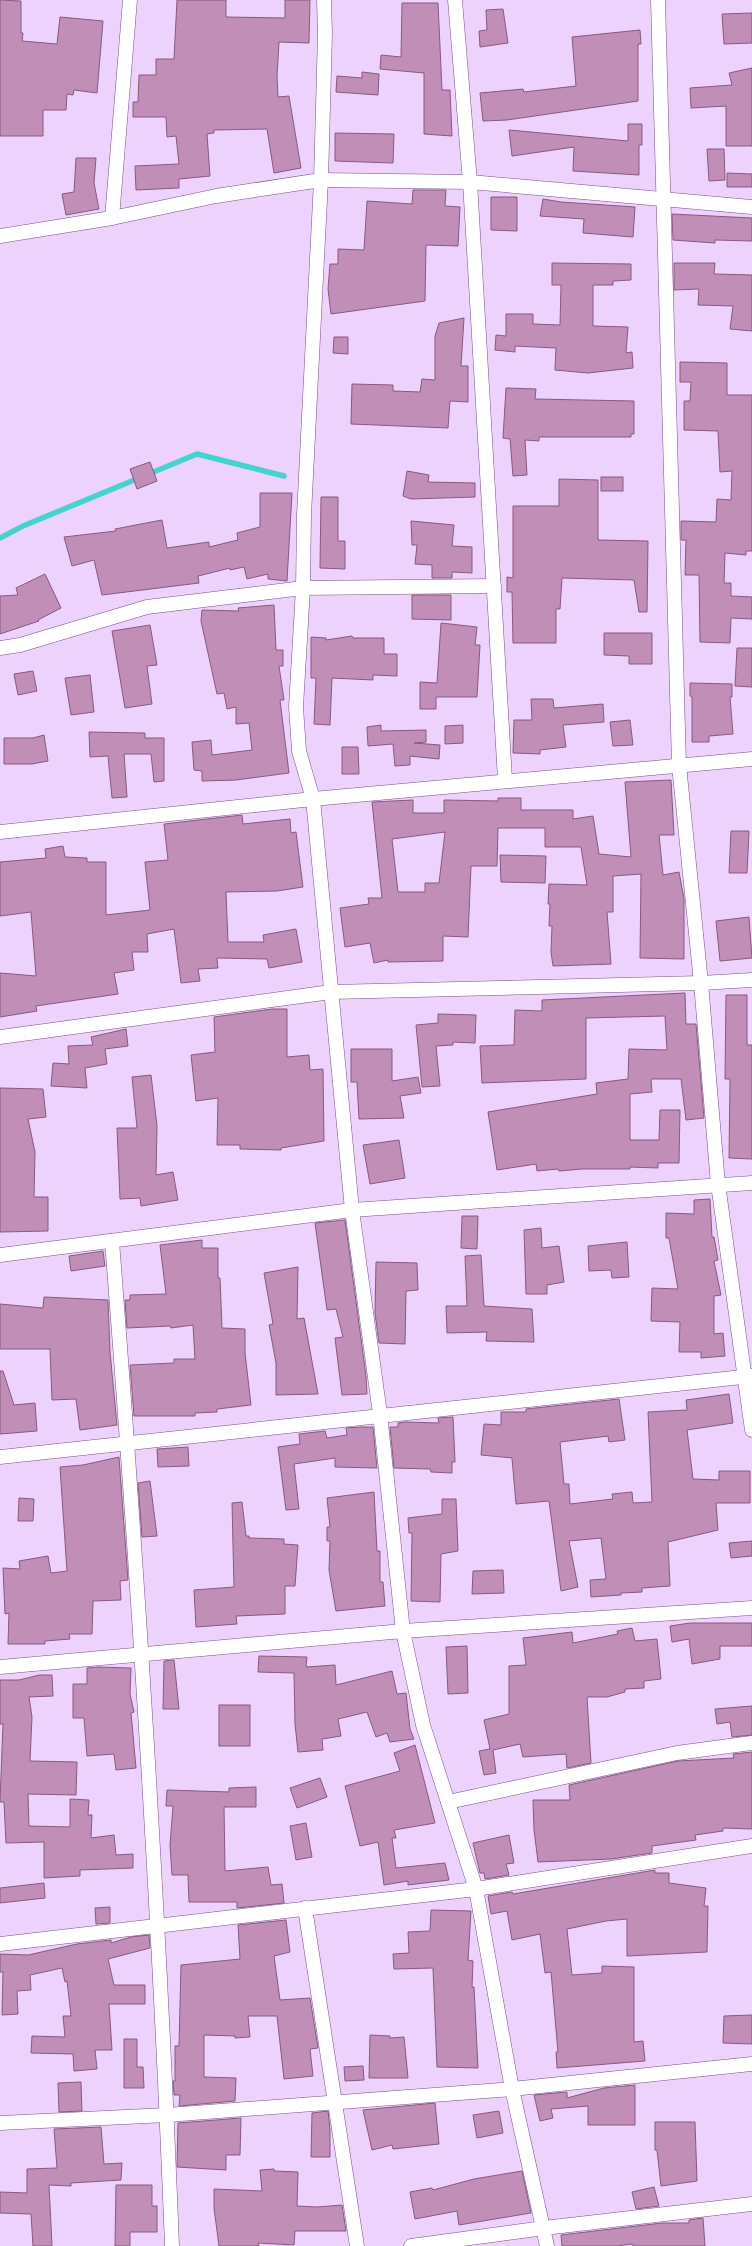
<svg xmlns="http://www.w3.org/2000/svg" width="752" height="2246" font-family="Figtree,sans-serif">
	<rect width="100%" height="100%" fill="#eed2fe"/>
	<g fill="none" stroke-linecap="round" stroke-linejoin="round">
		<!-- stream -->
		<path stroke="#46d2cf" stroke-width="5.5" d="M0,538L23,526L197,454L284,476"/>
	</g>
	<!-- building -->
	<g fill="#c18eb7" stroke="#88587f" fill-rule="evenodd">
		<path d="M0,0L21,1V33H23L22,41L57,44L60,17L103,21L97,93L74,90L73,95L67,94L66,110H43V136H0Z"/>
		<path d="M177,0H226V17L285,18V0H310L309,43L279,42L277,76L278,97L289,96L301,168L274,173L267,129L214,130V133L207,134L210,176L179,179V188L136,190L135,166L179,164L176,136L167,137L166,117H133V102H138L139,75H156V59H174Z"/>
		<path d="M402,3H438L442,90H450L452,136L424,134V73L380,69L381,55L401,57Z"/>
		<path d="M503,9L508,43L480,47L479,31L487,30L486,10Z"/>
		<path d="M752,13V43L724,44L722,14Z"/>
		<path d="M640,30L641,44H638V101L507,120L483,121L480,93L523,89L524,92L576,86L572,37Z"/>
		<path d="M752,68V146H726V106L691,108L690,88L732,85L729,73Z"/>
		<path d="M362,72L379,74L378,95L336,92L337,76L362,78Z"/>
		<path d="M628,124H642V145H639V175L573,171L574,147L512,156L509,130L628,141Z"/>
		<path d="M335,133L394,134L393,163L335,161Z"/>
		<path d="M707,149H724L725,180L709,181Z"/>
		<path d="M76,158H96L94,183L99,209L66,215L62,194L74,192Z"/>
		<path d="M727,173L752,174V187H727Z"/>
		<path d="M413,190H446L445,206L460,207L458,246L426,245L425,301L331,314L328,289L330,264H338V249L364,250L367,201L412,204Z"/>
		<path d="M491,197H517V231L491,230Z"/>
		<path d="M543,199L561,202L635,207L633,237L583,233L584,219L540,216Z"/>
		<path d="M672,214L752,218V241L715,240V243L673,240Z"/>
		<path d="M552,263L631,264V280L613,281V285H593V326L628,327L626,353L632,352L633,368L588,373L555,370L556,348L515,346V352L495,350L496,335L506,336V314H533V324L560,325L561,285H552Z"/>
		<path d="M674,263H715L714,274L752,275V331L730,329L733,306L698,305L699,289L674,290Z"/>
		<path d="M464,318L461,366H468V402L450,401L448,428L351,424L352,384L393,385V391L420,392L422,379L435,380V336L439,323Z"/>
		<path d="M334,337H348V354L333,353Z"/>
		<path d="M680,362L727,363V395H752V551H746V555L725,553L724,583H731V596L752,597V619L731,618L730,643L700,642L699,575H685L686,540H681V521L716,522L717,499L731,500L732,471L720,472L718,431L684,430V401H690L691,382H680Z"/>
		<path d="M506,388L536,389L535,399L634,401V434H631V437H539V441L525,440L527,475L513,476L510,439L503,438Z"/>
		<path d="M150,462L157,481L137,489L130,469Z"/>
		<path d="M407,471L429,475L428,482L475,483V497L411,499L403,496Z"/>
		<rect x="601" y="477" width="22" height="14"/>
		<path d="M559,479L598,480V540L648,541L647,612H639L634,580L562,578L560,609H556V643H513L512,592H507V577L513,578V506H559Z"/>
		<path d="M260,493H292L287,581L268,579V574L247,579L244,567L230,570V568L198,576L199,583L102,595L94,560L72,566L64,537L116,531L115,529L162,520L167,548L209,542V547L238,540L237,533L260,527Z"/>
		<path d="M321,497H338V541H345V569L320,568Z"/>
		<path d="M411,521L454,525L452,546L472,547V573L452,572V578H432V565L415,564L417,545H412Z"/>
		<path d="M45,574L61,608L38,620L39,621L0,634V596L18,595L16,588Z"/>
		<path d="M412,595H451V620L412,619Z"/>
		<path d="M274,605L276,650H283V666H279L284,700H280L289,773L236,780L202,781V771L194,770L192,742L211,740L212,755L252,750L249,723L236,724V707L227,709L224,693L217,694L201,621L202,610L239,611L238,608Z"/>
		<path d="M441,623L477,627L475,645H480L477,697H436V709H420V682L437,683Z"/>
		<path d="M150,625L157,665L147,666L152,704L125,708L112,631Z"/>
		<path d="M604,633H652V664H629V656L604,655Z"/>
		<path d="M352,636L353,638H384V654H397V676L373,675V680L332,678L330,725L314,724L316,678H311V637L326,638V640Z"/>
		<path d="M737,648H752V687L735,686Z"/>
		<path d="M33,671L37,691L18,695L14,674Z"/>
		<path d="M90,675L94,712L71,715L65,678Z"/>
		<path d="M690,683L732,684V697H730L733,734L709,736V742H692V697L690,696Z"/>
		<path d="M531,699H553L554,708L603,704L604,722L563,725L566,747L540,750V754L513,753L514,720H532Z"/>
		<path d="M630,720L633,745L613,746L610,722Z"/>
		<path d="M381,725V731L426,730V742L414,743L440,745L439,759L410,756V765L395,766L393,744L368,746L367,727Z"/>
		<path d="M463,725V743L445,744V726Z"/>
		<path d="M89,732L145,733V738H164V781L154,782L151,754H124L127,797L112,798L108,756L90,757Z"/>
		<path d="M44,735L48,761L32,764H4V738H33Z"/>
		<path d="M342,747H358L359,774H342Z"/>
		<path d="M671,780L674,835H659L663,875L679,872L684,899V959L640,958L641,874L613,876V912H607L611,964L553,966L551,952L552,926H549L550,904H548L549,884L587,885L581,847H545V828H498L497,866H471L468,937L443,936V961L388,962V960L374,963L370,943L345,947L340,908L369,904L368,898H382L372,802L413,800V813H444V800L498,801V798H521V810H573V819L593,816L599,854L631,857L625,782ZM445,832L439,883H425V892H398L392,839Z"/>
		<path d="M242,815L243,824L290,819L291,833L296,832L303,887L277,891L226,892L228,942H264L263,935L296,929L302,962L269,968L267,959L217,958L218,968L198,969L200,981L181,983L174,929L147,934L148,952H132L134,970L114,973L118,994L36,1006L37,1011L0,1017V973L36,976L31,912L0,916V862L46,858L45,849L63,846L65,857L87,858V862H106V915L150,910L145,862L168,860L164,824Z"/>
		<path d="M731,831H749L747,873H729Z"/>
		<path d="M500,855L546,856L545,883L501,882Z"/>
		<path d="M749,917L752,958L720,961L716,921Z"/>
		<path d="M685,993L686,1024H696L704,1118L686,1120L681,1079H651L652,1092L630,1094V1140H659L660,1110H680L679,1163H658V1168L630,1167V1169H582L559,1171L558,1169L537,1171L536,1164L497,1170L488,1112L597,1094L596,1083L628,1079L629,1049L667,1050L665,1016L586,1018V1079L482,1083L480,1046L514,1045L515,1010L542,1011V1000Z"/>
		<path d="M726,995H747V1045H752V1159L729,1158L730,1079H725Z"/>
		<path d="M272,1009H287V1057L309,1055L310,1070L323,1069L324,1141L281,1148V1150L240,1149V1145H217L218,1098L196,1101L191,1055L215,1052L214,1017Z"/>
		<path d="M438,1014L476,1015L475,1043L453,1042V1045L436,1046L440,1086L422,1087L416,1025L438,1023Z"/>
		<path d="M126,1029L128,1046L105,1049L107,1064L85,1068L87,1088L51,1086L53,1063L69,1064L68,1046L93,1045L91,1037Z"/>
		<path d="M351,1049H392V1081L418,1077L421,1093L400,1096L404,1118L359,1119L357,1082H351Z"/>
		<path d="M151,1075L157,1126L156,1175L173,1172L178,1200L141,1206L140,1198L120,1199L117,1128H137L132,1077Z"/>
		<path d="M0,1088L43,1089L46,1117L28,1119L35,1152L34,1197H48V1231L0,1232Z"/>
		<path d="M399,1140L405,1178L370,1184L363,1145Z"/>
		<path d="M710,1199L712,1237H714L718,1260L714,1261L721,1295L714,1296V1334L723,1333L725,1356L701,1358V1352H679L680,1322L651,1321L652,1288L678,1289L669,1238H666V1213L694,1214V1200Z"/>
		<path d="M462,1216H478L477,1249L461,1248Z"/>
		<path d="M345,1220L366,1376L367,1394L342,1395L335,1338L343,1337L336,1309L327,1310L315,1223Z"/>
		<path d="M541,1228L542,1248L559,1246L564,1282L547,1285V1294H526L524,1230Z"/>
		<path d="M202,1240V1248H218V1278H220L222,1328L245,1329V1353L251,1405L217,1409V1412L195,1413V1416H134L130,1365L174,1363V1359H195L193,1325L171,1328L170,1326L127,1328L125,1300H130V1295L166,1294L160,1245Z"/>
		<path d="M627,1242L629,1277L612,1278L611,1270L589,1271L588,1246Z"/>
		<path d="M103,1251L105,1266L71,1271L69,1256Z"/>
		<path d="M481,1255L484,1306L532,1309L534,1342L486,1341L487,1332L447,1333L446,1306H467L465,1256Z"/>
		<path d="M376,1262L417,1263L418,1290L406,1291L405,1344L379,1343L375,1313Z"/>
		<path d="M298,1267L297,1319L304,1318L318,1394L276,1395V1363L269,1325L273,1324L264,1273Z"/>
		<path d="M44,1297L108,1300L110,1352L117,1425L80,1430L76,1399L52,1400L50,1349H0V1304L43,1308Z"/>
		<path d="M0,1371H3L14,1405L35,1403L37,1431L0,1434Z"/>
		<path d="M729,1394L733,1423L687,1430L693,1479L719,1480V1471H750V1503H716L718,1530L668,1542L670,1586L642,1588V1592L621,1593V1595L591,1597L590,1580L606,1579L601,1538L569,1541L578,1587L561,1591L549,1501L516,1504L512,1458L481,1455L484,1424L501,1425V1412H526V1409L619,1399L625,1440L609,1442L608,1436L560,1442L564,1484H569L570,1504L613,1499L612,1494L632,1492L633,1503L652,1502L648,1412L687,1410L686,1400Z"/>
		<path d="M453,1417L455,1462H452V1473L431,1472L430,1469L394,1468L390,1427H398V1423L405,1422L439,1423L438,1418Z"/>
		<path d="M361,1427H373L377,1468L335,1467V1458L294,1464L299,1509L286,1510L278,1447L300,1444L299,1434L325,1431L327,1438L347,1435L346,1428Z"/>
		<path d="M188,1447L189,1466L158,1467L157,1449Z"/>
		<path d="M119,1457L128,1580L120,1581L121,1600L93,1601L92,1634H69L70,1639L45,1641V1644H8L9,1613L5,1614L3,1568L20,1569L19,1561L48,1556L51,1573L67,1571L60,1467L83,1465Z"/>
		<path d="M150,1481L157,1536L142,1537L138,1483Z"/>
		<path d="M374,1492L377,1551H380V1582H383L385,1606L336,1611L329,1570L330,1541H327V1527H330L327,1498Z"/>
		<path d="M19,1498L34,1499L33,1521H18Z"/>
		<path d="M442,1499H456L458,1551L441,1554L440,1602L411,1601L412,1533H409L408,1518L442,1514Z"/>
		<path d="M242,1502L246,1536H249V1538L284,1539V1544L298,1545L295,1586H285V1614L236,1616L237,1624L196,1627L194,1590L234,1587L232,1503Z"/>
		<path d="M752,1541V1556L731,1558L729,1543Z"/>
		<path d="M503,1570L504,1593L472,1594L473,1571Z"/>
		<path d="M690,1623H752V1646H720V1659L692,1664L689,1639L672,1642L670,1626Z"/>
		<path d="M632,1628L635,1641L657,1639L661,1679L644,1681V1688L625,1689V1692L607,1697H587L591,1763L567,1768L566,1754L523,1757L520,1744L493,1750L496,1773L484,1775L479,1751L490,1749L484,1720L509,1714V1666L526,1665L523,1638L572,1632L573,1643L618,1634L617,1631Z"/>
		<path d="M467,1646L468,1693L448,1694L446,1647Z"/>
		<path d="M259,1656L307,1657L306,1667L335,1665L336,1685L392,1671L397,1694L406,1693L410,1729L414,1739L390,1742L387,1733L376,1737L367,1712L338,1719L341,1736L322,1739L323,1750L298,1752L295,1724L294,1673L258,1672Z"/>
		<path d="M174,1660L179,1709H163L164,1661Z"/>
		<path d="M98,1667L131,1668L130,1694L134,1712L131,1713L136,1768L116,1770L114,1754L87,1756L84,1718H73V1684H87V1668Z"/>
		<path d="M39,1675H52L53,1696L29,1697L32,1717L30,1761L77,1762L76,1795L28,1794L29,1826L70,1827V1799L89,1800L88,1815H92L91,1838L114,1835L116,1855L133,1854V1868L80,1870V1876L44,1878V1842L6,1843L4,1802H0L3,1724H0V1680H19Z"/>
		<rect x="219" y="1705" width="31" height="41"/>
		<path d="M752,1706V1735L732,1737L730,1722L717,1724L715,1709Z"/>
		<path d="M415,1745L435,1823L394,1830L396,1838H392L396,1868L445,1863L449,1880L408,1885V1881L384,1885L378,1842L360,1846L345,1786L400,1771L394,1753Z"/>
		<path d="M752,1752V1829L723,1828V1831L695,1835L696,1840L652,1846V1853L611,1859L538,1862L534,1830L533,1800H570L569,1785L678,1761L734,1758L733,1754Z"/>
		<path d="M320,1778L327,1797L297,1808L290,1788Z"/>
		<path d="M256,1787V1807H224L225,1871L268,1867L271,1885L282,1884L284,1903L237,1908V1902H189L188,1875H172L170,1845L173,1806H166L167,1790L229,1792V1788Z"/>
		<path d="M306,1823L312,1857L296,1860L290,1826Z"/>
		<path d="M509,1835L514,1863L506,1864L509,1875L485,1879L484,1873H480L473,1843Z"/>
		<path d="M655,1870V1873H669V1883L706,1888L704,1906H708L707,1952L627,1956V1919L606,1921L567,1929L572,1975L602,1973V1966L634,1967V2042L643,2041L645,2061L557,2068L556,2052H558L551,1972L545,1973L540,1934L512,1940L507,1911L491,1914L488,1896L512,1892L513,1894Z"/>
		<path d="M44,1883L45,1898L0,1903V1888Z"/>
		<path d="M110,1907V1923L96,1924L95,1908Z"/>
		<path d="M431,1910L471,1911L468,1960L473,1961L472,1987H474L478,2068L437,2067L433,1968L394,1969L393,1954L409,1953L408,1932L430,1931Z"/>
		<path d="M286,1920L290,1952L274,1956L280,2000L310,1998L318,2048L310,2049L313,2076L284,2079L277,2016H248L250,2037L235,2038V2036L204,2035V2077L236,2078L235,2101L179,2106L180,2095H174L173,2081H175V2046H179L181,1965L240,1959L238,1925Z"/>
		<path d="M149,1935L150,1948L108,1959L114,1985H145V2004H109L112,2050H95L97,2069L74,2071L73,2054L31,2053L32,2036L65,2037L63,2016H71L67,1981L65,1982L62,1968L30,1975L31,1990L17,1991L18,2014L2,2015L3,1972H0V1954L28,1955L77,1944L111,1940V1943L131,1937Z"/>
		<path d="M752,2015V2044L723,2043L724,2016Z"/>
		<path d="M370,2035L390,2036V2038L404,2037L408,2078H369Z"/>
		<path d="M124,2039H137V2067H143L144,2088H124Z"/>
		<path d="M363,2066L364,2080L345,2081L344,2067Z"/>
		<path d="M81,2082L82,2111L59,2112L58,2083Z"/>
		<path d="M635,2085V2125H588V2106L551,2109L553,2118L540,2121L534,2095L567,2092V2098L604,2088Z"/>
		<path d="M435,2103L439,2144L393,2149L392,2145L372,2150L363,2110Z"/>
		<path d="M328,2111L330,2130V2157H311L312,2113Z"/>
		<path d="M499,2111L503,2133L477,2138L473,2115Z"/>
		<path d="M241,2118L240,2155H226V2170L177,2167L178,2123Z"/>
		<path d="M655,2122H695L697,2181L661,2186L657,2150H655Z"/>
		<path d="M101,2127L104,2164L122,2163L121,2180L71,2183V2186L49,2185L52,2246H33L31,2214L0,2213V2192L27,2193V2169L57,2168L54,2129Z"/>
		<path d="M274,2169V2171L298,2172L297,2206L317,2207L342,2205L346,2231H295L294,2245L258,2243L259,2246H219L214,2208V2189L262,2191L260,2170Z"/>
		<path d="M522,2171L531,2213L459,2225L457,2211L415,2219L410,2192L432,2188L433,2190L474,2179Z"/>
		<path d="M116,2185H152V2206H157V2232H130V2246H115Z"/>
		<path d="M654,2187L659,2206L636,2209L632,2192Z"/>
		<path d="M703,2218L705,2246H633L632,2244L617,2246H562L561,2235L662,2223H689V2220Z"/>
	</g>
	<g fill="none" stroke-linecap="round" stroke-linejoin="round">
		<!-- minor casing -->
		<g stroke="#735383" stroke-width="15">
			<g id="minor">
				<path d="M324,0L325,33L321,180L304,515L303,588L296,707L299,751L313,799L352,1210L380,1414L403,1631L423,1725L476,1889L512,2089L547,2246"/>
				<path d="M455,0L470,182L505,780"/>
				<path d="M658,0L679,765L701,983L718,1184L752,1430"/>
				<path d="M112,218L130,0"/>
				<path d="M0,236L112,218L216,196L321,180L470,182L752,207"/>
				<path d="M0,648L20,645L147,607L303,588L494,586"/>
				<path d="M0,832L313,799L752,759"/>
				<path d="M0,1037L331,992L701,983L752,980"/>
				<path d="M112,1241C138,1575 159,1911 172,2246"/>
				<path d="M0,1255L352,1210L752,1183"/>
				<path d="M0,1457L752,1376"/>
				<path d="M0,1667L403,1631L752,1608"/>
				<path d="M448,1802L677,1753L752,1743"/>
				<path d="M305,1908L357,2246"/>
				<path d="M0,1944L476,1889L752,1846"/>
				<path d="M0,2123L167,2115L512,2089L752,2064"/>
				<path d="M411,2246L544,2228L752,2204"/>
			</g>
		</g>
		<!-- minor -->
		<use href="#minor" stroke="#fff" stroke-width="14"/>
	</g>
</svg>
